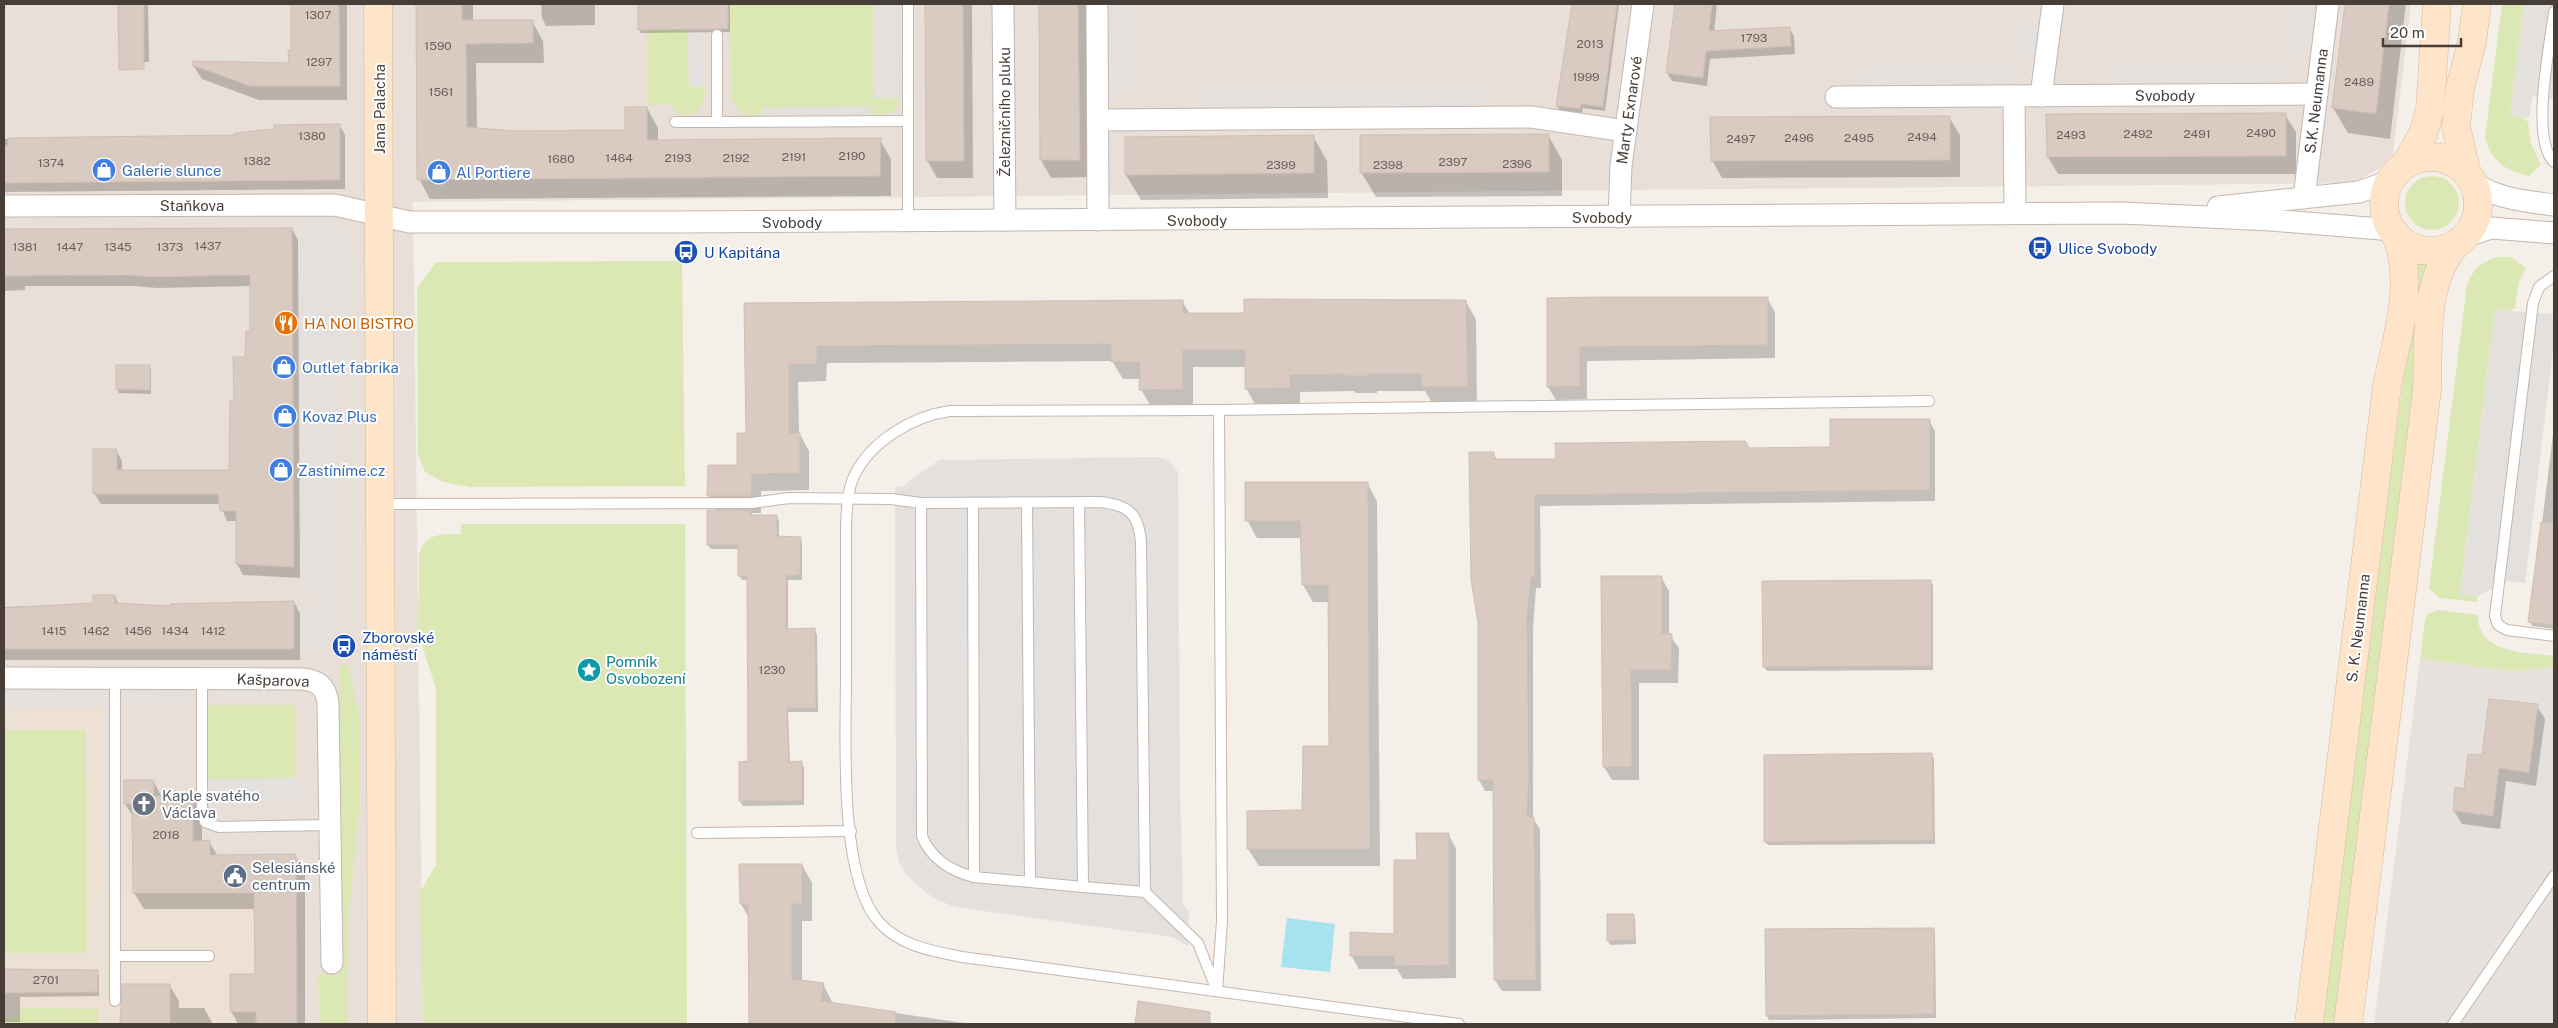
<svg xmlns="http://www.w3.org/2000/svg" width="2558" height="1028" font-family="'Public Sans',sans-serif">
	<rect width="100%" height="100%" fill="#f4efe9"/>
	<!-- residential -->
	<path fill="#e8dfd8" d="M4,4H2411L2392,161L2354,183L413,202L423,1024H4Z"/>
	<!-- industrial -->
	<path fill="#e7e1de" d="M2420,659L2513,671L2554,667V1024H2374Z"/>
	<!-- education -->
	<path fill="#ede0d4" d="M4,706H106L107,893L296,892L297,1024H4Z"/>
	<!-- green -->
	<g fill="#dce8b3">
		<path d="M728,4H873L874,98H900C899,114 885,115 873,115L868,106L763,108L760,116L746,115L740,112L732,98Z"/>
		<path d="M2502,4H2524L2510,115L2524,118L2528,122L2531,144L2541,165L2529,176C2506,171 2492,162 2485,138Z"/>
		<path d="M688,29L689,86H706L704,101L695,113L680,115L669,104L647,105V30Z"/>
		<circle cx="2432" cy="203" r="27"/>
		<path d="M2497,257H2511L2526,268L2519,281L2515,308L2509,311L2495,310L2460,594L2477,596V602L2440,598L2429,588L2467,284C2473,269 2482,262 2497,257Z"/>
		<path d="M682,261L685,486L471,487L443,482L425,472L418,454L417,288L436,262Z"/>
		<path d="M2418,261L2430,262L2336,1024H2321Z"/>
		<path d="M461,524H685L687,1024H423L420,892L436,865V688L418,634L419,555C424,533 442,534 461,534Z"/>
		<path d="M2439,610L2478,615C2477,654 2526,652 2554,656V667L2513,671L2420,659L2425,619L2428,614Z"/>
		<path d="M339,665H348L359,717L360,799L347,936L348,1024H319L318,974H341Z"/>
		<path d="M208,705H295V778L208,779Z"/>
		<path d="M4,730H86L87,953H4Z"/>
		<path d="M19,1008L98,1009V1024H4V1018H19Z"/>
	</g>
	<!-- parking -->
	<g fill="#e3e0de">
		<path d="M873,4H899L900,98H874Z"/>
		<path d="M1103,4H1129L1130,91H1104Z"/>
		<path d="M2298,4H2318L2312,47L2291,56Z"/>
		<path d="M2524,4H2554V99L2533,96L2529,118L2510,115Z"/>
		<path d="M2020,20L2043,23L2039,56L2016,52Z"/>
		<path d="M688,33H705L706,86L689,87Z"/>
		<rect x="1865" y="65" width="150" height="25"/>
		<path d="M2113,65L2280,66V88H2113Z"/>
		<path d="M1479,86V111L1201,113V87Z"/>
		<path d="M869,106L873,115L760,116L762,108Z"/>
		<path d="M302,216H319L333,221L345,232L353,246L355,262L352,313L344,366H337L339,594L331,615V649H315L306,644L305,615L316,610L321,598L303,578L302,469L309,461V423L302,413Z"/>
		<path d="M2495,310L2554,314V342L2525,583L2508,581L2477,596L2460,595Z"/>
		<path d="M1157,457L1170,461L1178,472L1180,785L1183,905L1189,912L1188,946L1172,937L955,907L940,901L926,893L906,874L899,862L896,847L895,487L903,486L939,460Z"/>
		<path d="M4,682H182L183,706H4Z"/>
		<path d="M224,682H289V693L224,692Z"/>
		<path d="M295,778V800L214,801V779Z"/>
		<path d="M2554,929V1024H2512L2518,982Z"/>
	</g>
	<!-- water -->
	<path fill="#a7e3ef" d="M1287,918L1335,924L1330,972L1281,967Z"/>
	<!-- shadow -->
	<g fill="#0003">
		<path d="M119,4H148L149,62H125L120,53Z"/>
		<path d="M292,4H347V100H259L202,79L193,65L290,64L292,51Z"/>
		<path d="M417,4H473V21H532L543,41L544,63H476L477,129L514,132L626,131L647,108L658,128V142L880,140L891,159V196L430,199L419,179Z"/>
		<path d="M541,4H595V25L546,26L542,18Z"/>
		<path d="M639,4H730V32L641,33L639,29Z"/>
		<path d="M926,4H971L972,7L973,178H937L927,160Z"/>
		<path d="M1041,4H1086L1089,177L1051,178L1041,160Z"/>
		<path d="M1573,4H1619L1605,111L1583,108L1582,113L1560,110L1557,106Z"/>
		<path d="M1676,4H1717L1714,32L1789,28L1794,36L1795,54L1710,59L1707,86L1672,81L1667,73Z"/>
		<path d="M2346,4H2406L2390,139L2348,133L2333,108Z"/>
		<path d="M2285,115L2296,132V174H2058L2048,157Z"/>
		<path d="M1949,117L1960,135V177L1722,178L1712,160Z"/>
		<path d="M340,126L345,135V189L4,192V139L236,136Z"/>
		<path d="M1548,135L1562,160V196L1376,197L1361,172Z"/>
		<path d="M1313,136L1327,161L1328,198L1141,200L1126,175Z"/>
		<path d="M292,229L298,240L300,578L243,575L237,564L238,521H227L220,504H101L94,493L116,450L122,461V471H230L235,403L251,332V286L157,288L133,286H25V290L4,291V230Z"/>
		<path d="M1767,298L1775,312V358L1587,361V399L1556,400L1548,387V299Z"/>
		<path d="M1182,301L1190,314H1246L1466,302L1476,319L1477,404H1433L1425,391H1377V393H1356L1354,391L1300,392V405L1256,406L1246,388V367H1193V406L1151,407L1141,389V379H1123L1112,361L827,363L826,381L798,382L799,433L809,451V490L761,491V513H752L753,516H776L779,521V538H800L802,543V580H788V630H814L817,634L818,712H788L790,763L801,762L804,767V805L743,806L740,801L749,762L748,580H742L739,575V549H711L708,545L717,511L708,496L739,466L747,435L746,304Z"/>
		<path d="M149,366L151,370V394L119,393L117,389V367Z"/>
		<path d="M1929,420L1935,431V501L1540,506L1541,588H1536L1533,628V818L1540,829L1541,991H1502L1495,980L1494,791H1485L1479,780V623L1493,453L1497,460H1557L1749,449H1831Z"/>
		<path d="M2554,426V629L2532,626L2530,622Z"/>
		<path d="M1367,483L1377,501L1380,866H1259L1248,849L1303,811L1330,748L1329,602H1313L1303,585L1302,538H1257L1247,520Z"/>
		<path d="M1602,577H1661L1669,591V635L1679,648L1678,683H1639V780H1612L1604,767Z"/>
		<path d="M1930,581L1933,585V670L1767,671L1764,667Z"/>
		<path d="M115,596L119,605L171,608L294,602L300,613V660H4V607L94,604Z"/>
		<path d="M2537,706L2545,719L2536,786L2506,781L2500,829L2462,824L2454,811L2484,757Z"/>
		<path d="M1932,755L1934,759L1935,844L1768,845L1765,841Z"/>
		<path d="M153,781L162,797L192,796L202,812V842H209L218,856H295L305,872V1024H238L231,1011L256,976V909H144L134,893V818L125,804Z"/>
		<path d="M1448,834L1456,848V978L1403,979L1397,969H1359L1351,955L1395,935L1418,861Z"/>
		<path d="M802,865L812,883V921H802V981L823,984L833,1004L971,1024H750L749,918L741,904Z"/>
		<path d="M1633,915L1635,919L1636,944L1610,945L1608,940Z"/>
		<path d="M1933,929L1935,933L1936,1018L1769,1020L1767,1016Z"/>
		<path d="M4,971H97L99,975V996L20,997V1022H4Z"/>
		<path d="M123,985H169L179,1001V1008H204L213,1024H122Z"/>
		<path d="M1139,1003L1180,1009L1189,1024H1136Z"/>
	</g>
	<!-- building -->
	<g fill="#d9cac2" stroke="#d1beb2">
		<path d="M118,4H144V69L119,70Z"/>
		<path d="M291,4H339L340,86H250L192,65L193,61L289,63L288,50H291Z"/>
		<path d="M416,4H462V20H533V43L466,44L467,127L514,131L625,130V107H647V140L881,138L880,176L417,180Z"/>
		<path d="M638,4H728V29L638,30Z"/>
		<path d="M925,4H963L964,161H926Z"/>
		<path d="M1039,4H1078L1080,160H1040Z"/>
		<path d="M1572,4H1617L1603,107L1581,104L1580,109L1556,106Z"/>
		<path d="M1675,4H1712L1709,31L1790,27L1791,46L1706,51L1703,78L1666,73Z"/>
		<path d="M2345,4H2389L2376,114L2332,108Z"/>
		<path d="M2286,113V156L2047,157L2046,114Z"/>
		<path d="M1950,116V160L1711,161L1710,117Z"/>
		<path d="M340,124V180L4,183V146H8V138L235,135V133L274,129V125Z"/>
		<path d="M1549,134V172L1360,173V135Z"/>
		<path d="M1314,135V173L1125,175V137Z"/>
		<path d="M292,228L294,567L236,564V511H220L218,494H93V449H117V470H229L230,401H234L233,357H245L246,331H250V275L150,277L126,275L6,276L4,275V229Z"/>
		<path d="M1602,297H1768V345L1580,347V386L1547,387V298Z"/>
		<path d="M1244,299L1466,300L1468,387H1422L1421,374H1368V376H1344L1345,374L1290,375L1291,388L1245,389V350H1183V389L1139,390L1140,362H1111V344L817,346V364H789V433H800V473L752,474L751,496H707L708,465H737V433H746L744,303L1183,300V313H1244Z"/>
		<path d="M116,365H150V390L116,389Z"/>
		<path d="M1830,419H1930V490L1535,495V577H1531L1527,616L1529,779L1527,817H1534L1536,980H1494L1493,780H1478V623L1471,579L1469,452H1494V459H1556L1555,443H1576L1745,441L1749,448L1830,447Z"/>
		<path d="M1245,482H1368L1370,849H1247V811L1302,810L1303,746H1329L1328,585H1302L1300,521H1245Z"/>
		<path d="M707,510H751V515H777V536L801,537L800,575L786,576V629L815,628L816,708H787L789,762L802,761V801H739V762L748,761L747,576H738V545H707Z"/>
		<path d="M2541,522L2554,523V625L2528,622Z"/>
		<path d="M1601,576H1662V633L1672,634L1671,670H1631L1632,767H1603Z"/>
		<path d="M1931,580V666L1763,667L1762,581Z"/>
		<path d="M93,595H115V603L170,606V604L294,601V649H4V608L93,603Z"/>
		<path d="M2489,699L2538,704L2529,773L2499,768L2493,816L2453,811L2455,787L2464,789L2468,754L2482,755Z"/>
		<path d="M1932,753L1933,840L1764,842V755Z"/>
		<path d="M124,780H154V796L193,795V841L210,840V855L296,854L297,1024H256V1012H230V974H255L254,893H133L132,804H124Z"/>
		<path d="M1416,833H1449V965L1394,966V956H1350V932L1394,934V860H1417Z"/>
		<path d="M739,864H802V904H792V979L824,983L821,1001L896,1012L895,1024H749L748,904H740Z"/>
		<path d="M1607,914H1634V940L1607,941Z"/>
		<path d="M1934,928V1014L1766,1016L1765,929Z"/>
		<path d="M4,969L98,970V992L4,993Z"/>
		<path d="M122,984H170V1024H120Z"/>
		<path d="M1138,1001L1210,1012V1024H1135Z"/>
	</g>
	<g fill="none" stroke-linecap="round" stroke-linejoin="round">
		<!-- lane casing -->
		<g stroke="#c3b7af" stroke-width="12">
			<g id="lane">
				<path d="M908,4V221"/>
				<path d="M2554,12C2550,45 2530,139 2554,162"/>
				<path d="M675,122H717V35"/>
				<path d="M717,122L908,121"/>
				<path d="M2554,276L2539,287L2533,303L2495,616L2498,625L2507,630L2554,636"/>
				<path d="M921,503L922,836C931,859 951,871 974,877"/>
				<path d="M973,503L974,877L1030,882L1027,503"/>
				<path d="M382,504L752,503L789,498L891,499L921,503L1100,502C1129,505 1139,514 1141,543L1145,892L1083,887"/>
				<path d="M202,679V807L205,822L219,827L329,825"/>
				<path d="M697,833L851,831"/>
				<path d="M1030,882L1083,887L1079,502"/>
				<path d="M1145,892L1198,943L1216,988"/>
				<path d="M115,956H209"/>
				<path d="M1217,991L1222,921L1219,410"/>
				<path d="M115,1001V678"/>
				<path d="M1459,1024L962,957C932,951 900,946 879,922C838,877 846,735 846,674C846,624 846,575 846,526C847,509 847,491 854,476C871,441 913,416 950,411L1219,410L1929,401"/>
				<path d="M2453,1024L2554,876"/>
			</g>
		</g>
		<!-- street casing -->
		<g stroke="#c3b7af" stroke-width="23">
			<g id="street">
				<path d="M1003,4L1005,220"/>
				<path d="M1097,4L1098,220"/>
				<path d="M2014,96L2015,213"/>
				<path d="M2041,96L2053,4"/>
				<path d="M1836,97L2317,94"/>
				<path d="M1098,120L1531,117L1626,131"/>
				<path d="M2472,181C2494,199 2526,201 2554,205"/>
				<path d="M2304,198L2328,4"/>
				<path d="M4,206L335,205L409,222H678L2123,213L2270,220L2393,230"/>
				<path d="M2218,207L2359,192L2390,181"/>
				<path d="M1619,217L1621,166L1643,4"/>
				<path d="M2463,237L2491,228L2554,233"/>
				<path d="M4,678L303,679C319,681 326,687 328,703L332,963"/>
			</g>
		</g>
		<!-- secondary casing -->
		<g stroke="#d6b99d" stroke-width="29">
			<g id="secondary">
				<path d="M378,4L382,1024"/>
				<circle cx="2431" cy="204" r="47"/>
				<path d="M2406,164L2423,134L2430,110L2437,4"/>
				<path d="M2467,174L2456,127L2460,88L2472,42L2477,4"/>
				<path d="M2309,1024L2387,386C2397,337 2416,281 2395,233"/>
				<path d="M2348,1024L2427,390C2429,341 2422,282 2457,243"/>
			</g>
		</g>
		<!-- lane -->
		<use href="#lane" stroke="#fff" stroke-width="10"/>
		<!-- street -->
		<use href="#street" stroke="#fff" stroke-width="21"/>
		<!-- secondary -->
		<use href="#secondary" stroke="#fee5ca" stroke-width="28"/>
	</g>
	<!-- icons -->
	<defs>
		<g id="shop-disc" transform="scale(1.25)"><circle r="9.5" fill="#3f7fe0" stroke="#fff"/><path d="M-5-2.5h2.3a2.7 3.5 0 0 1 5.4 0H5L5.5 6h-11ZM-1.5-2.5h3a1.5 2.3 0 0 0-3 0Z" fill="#fff"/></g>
		<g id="bus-disc" transform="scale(1.25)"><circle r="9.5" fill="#1a4fb4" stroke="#fff"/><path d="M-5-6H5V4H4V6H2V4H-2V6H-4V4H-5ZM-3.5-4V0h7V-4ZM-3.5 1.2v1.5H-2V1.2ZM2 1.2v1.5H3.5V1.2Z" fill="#fff"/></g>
		<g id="restaurant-disc" transform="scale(1.25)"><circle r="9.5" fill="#e8710a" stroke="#fff"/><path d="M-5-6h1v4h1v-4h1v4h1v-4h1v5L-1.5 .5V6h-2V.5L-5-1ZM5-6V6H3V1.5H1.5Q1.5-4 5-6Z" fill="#fff"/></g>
		<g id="sight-disc" transform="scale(1.25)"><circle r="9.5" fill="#0f9aa8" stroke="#fff"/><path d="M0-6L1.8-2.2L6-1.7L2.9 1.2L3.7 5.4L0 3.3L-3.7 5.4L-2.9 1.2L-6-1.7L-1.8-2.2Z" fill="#fff"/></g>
		<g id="church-disc" transform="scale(1.25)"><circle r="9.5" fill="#6b7280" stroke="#fff"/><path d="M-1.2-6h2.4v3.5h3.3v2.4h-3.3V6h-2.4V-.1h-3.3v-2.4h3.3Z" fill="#fff"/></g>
		<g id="civic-disc" transform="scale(1.25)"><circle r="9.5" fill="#5c6f8a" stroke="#fff"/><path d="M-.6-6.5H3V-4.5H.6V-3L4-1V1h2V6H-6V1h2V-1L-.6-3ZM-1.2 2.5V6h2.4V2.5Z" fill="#fff"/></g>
	</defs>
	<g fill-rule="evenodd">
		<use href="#shop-disc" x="104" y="170"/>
		<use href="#shop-disc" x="439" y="172"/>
		<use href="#bus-disc" x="2040" y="248"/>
		<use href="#bus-disc" x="686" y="252"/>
		<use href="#restaurant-disc" x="286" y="323"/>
		<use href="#shop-disc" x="284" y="367"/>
		<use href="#shop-disc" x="285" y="416"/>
		<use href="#shop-disc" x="281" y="470"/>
		<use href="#bus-disc" x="344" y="646"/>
		<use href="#sight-disc" x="589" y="670"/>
		<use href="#church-disc" x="144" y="804"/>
		<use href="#civic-disc" x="235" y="876"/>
	</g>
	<g text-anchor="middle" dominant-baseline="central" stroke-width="4" stroke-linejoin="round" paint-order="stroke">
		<!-- number labels -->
		<g font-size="12" fill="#6c615a">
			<text x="318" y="15">1307</text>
			<text x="1754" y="38">1793</text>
			<text x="1590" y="44">2013</text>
			<text x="438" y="46">1590</text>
			<text x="319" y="62">1297</text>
			<text x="1586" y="77">1999</text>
			<text x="2359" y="82">2489</text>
			<text x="441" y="92">1561</text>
			<text x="2261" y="133">2490</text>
			<text x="2138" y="134">2492</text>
			<text x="2197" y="134">2491</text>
			<text x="2071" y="135">2493</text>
			<text x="312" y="136">1380</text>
			<text x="1922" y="137">2494</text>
			<text x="1799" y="138">2496</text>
			<text x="1859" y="138">2495</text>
			<text x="1741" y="139">2497</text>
			<text x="852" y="156">2190</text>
			<text x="794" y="157">2191</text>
			<text x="619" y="158">1464</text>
			<text x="678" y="158">2193</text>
			<text x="736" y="158">2192</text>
			<text x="561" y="159">1680</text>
			<text x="257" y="161">1382</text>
			<text x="1453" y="162">2397</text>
			<text x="51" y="163">1374</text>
			<text x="1517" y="164">2396</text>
			<text x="1281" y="165">2399</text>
			<text x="1388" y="165">2398</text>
			<text x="208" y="246">1437</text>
			<text x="25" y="247">1381</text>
			<text x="70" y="247">1447</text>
			<text x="118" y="247">1345</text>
			<text x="170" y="247">1373</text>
			<text x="54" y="631">1415</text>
			<text x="96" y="631">1462</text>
			<text x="138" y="631">1456</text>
			<text x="175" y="631">1434</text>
			<text x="213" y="631">1412</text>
			<text x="772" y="670">1230</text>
			<text x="166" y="835">2018</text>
			<text x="46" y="980">2701</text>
		</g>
		<!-- street labels -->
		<g font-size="15" fill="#483e38" stroke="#fff">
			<text x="2165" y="95">Svobody</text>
			<text transform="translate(2316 101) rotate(-83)">S.K. Neumanna</text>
			<text transform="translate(379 109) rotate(-90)">Jana Palacha</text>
			<text transform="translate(1629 110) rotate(-82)">Marty Exnarové</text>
			<text transform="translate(1004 112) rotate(-90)">Železničního pluku</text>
			<text x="192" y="205">Staňkova</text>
			<text x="1602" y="217">Svobody</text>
			<text x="1197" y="220">Svobody</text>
			<text x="792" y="222">Svobody</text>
			<text transform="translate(2358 628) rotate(-83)">S. K. Neumanna</text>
			<text transform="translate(273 680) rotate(2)">Kašparova</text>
		</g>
		<!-- shop labels -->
		<g font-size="15" fill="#366cbe" stroke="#fff" text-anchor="start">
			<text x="122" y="170">Galerie slunce</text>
			<text x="456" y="172">Al Portiere</text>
			<text x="302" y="367">Outlet fabrika</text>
			<text x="302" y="416">Kovaz Plus</text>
			<text x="298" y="470">Zastíníme.cz</text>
		</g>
		<!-- transit labels -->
		<g font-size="15" fill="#164399" stroke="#fff" text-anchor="start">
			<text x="2058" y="248">Ulice Svobody</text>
			<text x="704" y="252">U Kapitána</text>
			<text x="362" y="637">Zborovské<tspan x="362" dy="17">náměstí</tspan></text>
		</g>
		<!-- food labels -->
		<g font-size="15" fill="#c56008" stroke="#fff" text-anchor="start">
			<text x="304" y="323">HA NOI BISTRO</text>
		</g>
		<!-- culture labels -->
		<g font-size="15" fill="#0d838f" stroke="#fff" text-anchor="start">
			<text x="606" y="661">Pomník<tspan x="606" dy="17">Osvobození</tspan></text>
		</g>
		<!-- worship labels -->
		<g font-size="15" fill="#5b616d" stroke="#fff" text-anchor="start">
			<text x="162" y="795">Kaple svatého<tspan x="162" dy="17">Václava</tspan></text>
		</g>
		<!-- service labels -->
		<g font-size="15" fill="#4e5e75" stroke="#fff" text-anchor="start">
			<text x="252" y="867">Selesiánské<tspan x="252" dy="17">centrum</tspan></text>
		</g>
	</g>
	<!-- border -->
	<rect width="2558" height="1028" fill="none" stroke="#483e38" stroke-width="10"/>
	<!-- scale -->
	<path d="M2383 38v8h78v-8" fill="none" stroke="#483e38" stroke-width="2.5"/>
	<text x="2390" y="38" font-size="15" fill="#483e38" stroke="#ffffff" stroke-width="4" paint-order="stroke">20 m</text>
</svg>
